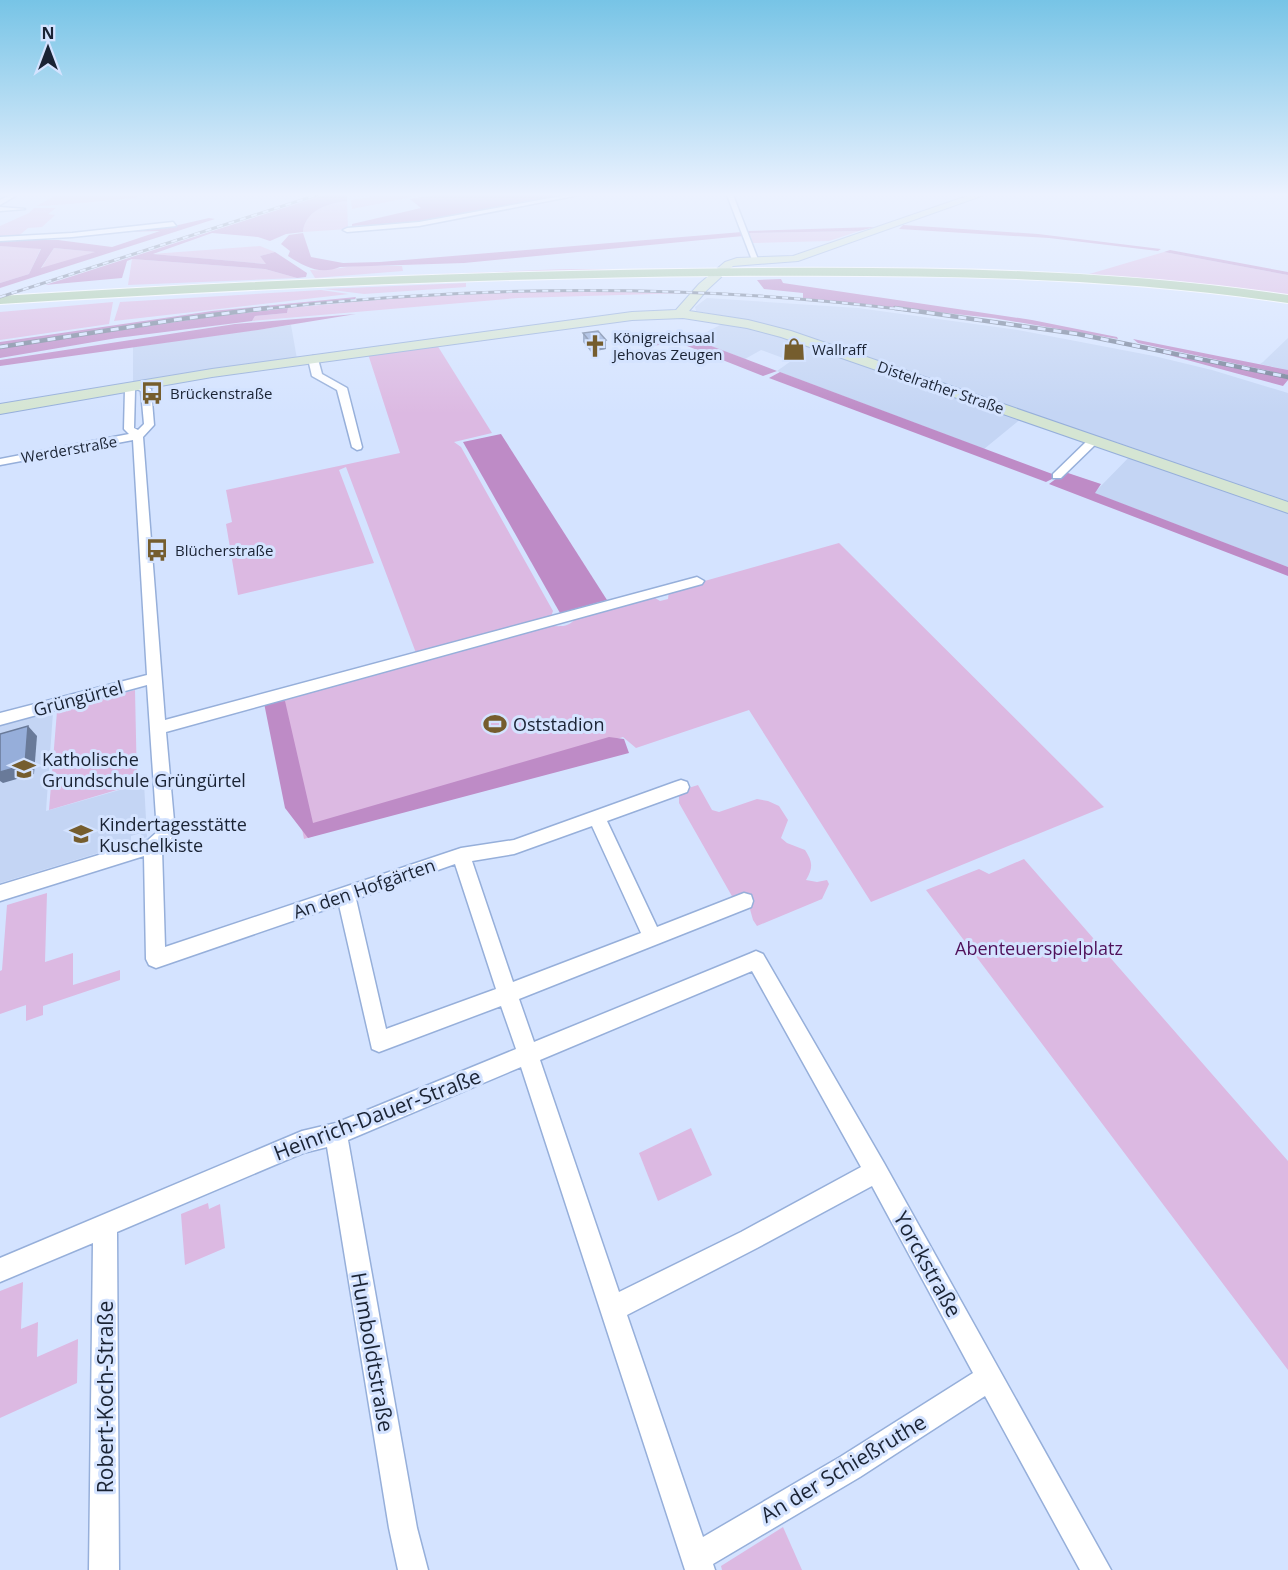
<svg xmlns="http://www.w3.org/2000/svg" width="1288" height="1570" font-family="'Open Sans',sans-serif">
	<rect width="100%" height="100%" fill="#d4e3ff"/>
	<!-- built -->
	<g fill="#c4d5f4">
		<path d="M707,298L858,308L1018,330L1154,356L1212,370L1288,393V567L1094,493L1137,449L1028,413L984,449L777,371L791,361L761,350L745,359L693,339L724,323L730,317L696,311L695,307Z"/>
		<path d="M291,325L297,359L133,382V347Z"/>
		<path d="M1288,338V370L1260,364L1263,362Z"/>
		<path d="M53,712L46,811L144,783L147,837L142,839L141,833L131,836V843L0,883V726Z"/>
	</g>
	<!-- green -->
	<g fill="#dcb9e2">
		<path d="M56,195H139L136,198C102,200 70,205 37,206Z"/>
		<path d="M382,195H409L412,197L352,209L351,200Z"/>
		<path d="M347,201L348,229L303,232C305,210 329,203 347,201Z"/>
		<path d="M34,208H56L48,214L55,215L42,227L28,228L16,238H0V226L29,213Z"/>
		<path d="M859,231L829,241L752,243L748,233Z"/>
		<path d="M0,246L41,248L29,274L0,283Z"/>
		<path d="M260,246L275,252L260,256L267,264L152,254Z"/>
		<path d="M54,248L96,252L41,269Z"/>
		<path d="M1164,252L1288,275V297L1086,275Z"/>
		<path d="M132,259L265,269L297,278L128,285Z"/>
		<path d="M358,266H402L403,271L315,278L310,270C327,271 341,267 358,266Z"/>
		<path d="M564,269H698L311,281V279Z"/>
		<path d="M466,283V287L364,294L324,289Z"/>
		<path d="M321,290L349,294L114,321L120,302Z"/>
		<path d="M543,291L688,293L518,298L252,321L255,316L287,313L288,308L398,298Z"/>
		<path d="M113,302L109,324L0,340V312Z"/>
		<path d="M437,345L492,433L454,442L461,447L553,611L550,619L416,653L346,467L339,470L374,563L238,595L226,524L232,522L226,490L400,453L368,354Z"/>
		<path d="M839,543L1104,807L871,902L749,710L636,748L623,737L304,839L277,701L549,626C561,626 568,628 576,618L652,596L660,601L668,599L669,591Z"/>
		<path d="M135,690L137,784L49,810L57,711Z"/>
		<path d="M698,785L712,810L719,812L757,799L768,801L779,806L788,820L781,838L787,843L805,850C813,862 813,868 806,880L817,882L827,880L829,884L822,899L757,926L753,920L748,902L733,898L679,803V791Z"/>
		<path d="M1024,859L1288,1161V1370L926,890L979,869L989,874Z"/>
		<path d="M47,893L45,962L73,953V985L120,970V980L43,1006V1015L26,1021V1005L0,1014V971L2,970L7,905Z"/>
		<path d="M691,1128L712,1175L658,1201L639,1153Z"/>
		<path d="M208,1203L209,1209L220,1204L225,1248L185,1265L181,1214Z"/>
		<path d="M23,1282L21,1329L38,1322L37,1357L78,1339L77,1383L0,1418V1291Z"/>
		<path d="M783,1527L802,1570H722L721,1566Z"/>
	</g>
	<!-- forest -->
	<g fill="#be8bc6" fill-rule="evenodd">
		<path d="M324,195H347V201C329,203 305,210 303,232L286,234L270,241L258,237L212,233L153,254L266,264L260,256L275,252L307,273L306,277L297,278L265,269L132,259L127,261L122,278L45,285Z"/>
		<path d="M435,195H572L433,221L352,226V224L421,208L410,199Z"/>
		<path d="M209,218L215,219L0,288V283L29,274L41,249L0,246V240H58L112,247L160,231L117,232L174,226ZM54,248L95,252L41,268Z"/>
		<path d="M903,225L1038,234L1161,249L1158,251L1049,238L899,229Z"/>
		<path d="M875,227L859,231L748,233V231Z"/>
		<path d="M742,232L743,236L464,263L340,267C320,275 305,267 288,256L290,251L281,244L289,235L303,233L311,257L343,263L380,262Z"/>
		<path d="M1170,250L1288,272V275L1164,252Z"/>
		<path d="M781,279L783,283L1032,320L1117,337L1118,339L993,318L803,298V293L764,289L757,280Z"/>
		<path d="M356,297L355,299L183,318L0,346V342L212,311Z"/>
		<path d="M288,308L287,313L255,316L252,321L117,338L0,358V348L203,318Z"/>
		<path d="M356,314L258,330L0,366V360L235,324Z"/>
		<path d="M686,336L693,339L777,371L763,376L677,342L653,346L650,343Z"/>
		<path d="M1133,339L1288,370V375L1138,343Z"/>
		<path d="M1139,347L1284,377L1288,378V380L1283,386Z"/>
		<path d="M780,372L1055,475L1054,478L1046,482L769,378Z"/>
		<path d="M501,434L607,600L560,613L463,442Z"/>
		<path d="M1065,472L1101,484L1095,493L1288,567V576L1049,484Z"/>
		<path d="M285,701L313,823L609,737L624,739L629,753L308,838L285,808L264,703Z"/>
	</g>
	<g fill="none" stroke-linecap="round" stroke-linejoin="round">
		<!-- street casing -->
		<g stroke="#96afda" stroke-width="3">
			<g id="street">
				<path d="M10,195H17L0,205V200Z"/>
				<path d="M567,195H579L419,226L347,232L343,230L347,228L419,222Z"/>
				<path d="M727,195H733L759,262L752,260Z"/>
				<path d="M0,207L25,209L0,211Z"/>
				<path d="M173,222L176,226L72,237L0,241V237L72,233Z"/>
				<path d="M313,356L318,359L322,374L347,388L362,447L361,449L357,450L352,447L337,390L312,376L308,359Z"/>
				<path d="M137,383L151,389L154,425L143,437L165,720L697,577L704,581L702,584L166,732L175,832L168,845L162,849L165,947L461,848L514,840L675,782L681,780L687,782L689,787L687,792L607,821L657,927L744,893L751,895L753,901L751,907L519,999L534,1042L749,954L756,951L763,954L884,1163L1111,1570H1080L985,1396L860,1477L713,1564L715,1570H685L521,1067L348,1140L417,1528L428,1570H398L389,1528L327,1147L303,1153L117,1232L119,1570H89L93,1243L0,1282V1258L302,1131L336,1123L516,1049L501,1006L379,1052L372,1049L339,905L156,968L149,965L146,959L144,856L0,901V885L148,840L157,832L147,685L0,725V713L147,675L133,440L0,465V459L129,434L124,429L125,389ZM137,389L141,391L144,424L138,430L134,428L135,390ZM592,826L641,933L513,982L472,861L514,854ZM455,864L496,989L386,1029L356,899ZM752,971L861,1167L741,1232L619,1292L540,1060ZM872,1186L973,1373L840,1457L703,1537L627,1315L757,1248Z"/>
				<path d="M1094,437L1098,438V442L1061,478H1053V474L1090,438Z"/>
			</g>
		</g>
		<!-- secondary casing -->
		<g stroke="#96afda" stroke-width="2">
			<path id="secondary" d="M970,195H984L798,261L733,266L707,290L689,311L748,320L791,331L1288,502V513L781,337L747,328L683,318L632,320L212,377L0,414V404L212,369L632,312L676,310L699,284L725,262L737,258L793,256Z"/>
		</g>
		<!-- primary casing -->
		<g stroke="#fff" stroke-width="2">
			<path id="primary" d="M758,268C936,267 1112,269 1288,295V303C1101,275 914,275 725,276C483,278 242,289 0,304V296C253,280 505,270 758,268Z"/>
		</g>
		<!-- street -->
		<use href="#street" fill="#fff" fill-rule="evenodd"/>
		<!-- secondary -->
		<use href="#secondary" fill="#d5e5d3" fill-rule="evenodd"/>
		<!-- primary -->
		<use href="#primary" fill="#aacba7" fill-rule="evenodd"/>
		<!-- rail-far1 casing -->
		<g stroke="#758197" stroke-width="3">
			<g id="rail-far1">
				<path d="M0,297L317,195"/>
				<path d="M255,310C472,285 691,283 907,310"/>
			</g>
		</g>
		<!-- rail casing -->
		<g stroke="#758197" stroke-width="4.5">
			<g id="rail">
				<path d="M895,308L1078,334L1288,377"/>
				<path d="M0,347L181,319L268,308"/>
			</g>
		</g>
		<!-- rail-far1 -->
		<use href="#rail-far1" stroke="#d4e3ff" stroke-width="2" stroke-dasharray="6" stroke-linecap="butt"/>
		<!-- rail -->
		<use href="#rail" stroke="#d4e3ff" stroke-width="3" stroke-dasharray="8" stroke-linecap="butt"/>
	</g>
	<!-- wall -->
	<path fill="#8196bb" d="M583,333L606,340V349L591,352L583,342Z"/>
	<!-- shaded-wall -->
	<g fill="#697a99">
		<path d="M606,340V349L591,352V343Z"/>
		<path d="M28,726L37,736L34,774L3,783L0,781V772Z"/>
	</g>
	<!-- building -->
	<g fill="#96aeda" stroke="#697a99" stroke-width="1.5">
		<path d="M598,331L606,340L591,343L583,333Z"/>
		<path d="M28,726L25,765L0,772V734Z"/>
	</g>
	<!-- sky -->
	<linearGradient id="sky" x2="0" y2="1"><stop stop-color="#77c4e6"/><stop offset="0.47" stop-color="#ecf2ff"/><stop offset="1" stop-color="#ecf2ff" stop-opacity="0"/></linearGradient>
	<rect width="1288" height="414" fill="url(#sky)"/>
	<!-- icons -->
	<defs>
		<g id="church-bare" transform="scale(1.8)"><path d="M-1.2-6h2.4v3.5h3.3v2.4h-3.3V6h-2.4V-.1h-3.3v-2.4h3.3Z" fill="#755d2e" stroke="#d4e3ff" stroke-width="2.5" paint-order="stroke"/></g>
		<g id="shop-bare" transform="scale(1.8)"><path d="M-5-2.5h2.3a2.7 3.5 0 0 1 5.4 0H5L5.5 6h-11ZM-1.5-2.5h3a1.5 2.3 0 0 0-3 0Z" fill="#755d2e" stroke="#d4e3ff" stroke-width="2.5" paint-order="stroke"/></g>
		<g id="bus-bare" transform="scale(1.8)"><path d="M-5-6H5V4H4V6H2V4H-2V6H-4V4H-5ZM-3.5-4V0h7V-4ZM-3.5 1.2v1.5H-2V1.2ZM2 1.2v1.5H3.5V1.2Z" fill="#755d2e" stroke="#d4e3ff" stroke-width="2.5" paint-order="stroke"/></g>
		<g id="stadium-bare" transform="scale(1.8)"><path d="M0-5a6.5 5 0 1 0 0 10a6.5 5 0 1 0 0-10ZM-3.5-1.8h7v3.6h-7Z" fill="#755d2e" stroke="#d4e3ff" stroke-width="2.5" paint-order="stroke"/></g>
		<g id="school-bare" transform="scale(1.8)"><path d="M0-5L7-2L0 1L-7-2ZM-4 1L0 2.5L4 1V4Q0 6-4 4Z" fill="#755d2e" stroke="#d4e3ff" stroke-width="2.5" paint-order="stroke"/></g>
	</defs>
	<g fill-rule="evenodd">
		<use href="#church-bare" x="595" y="346"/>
		<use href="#shop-bare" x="794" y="349"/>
		<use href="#bus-bare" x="152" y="393"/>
		<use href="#bus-bare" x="157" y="550"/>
		<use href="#stadium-bare" x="495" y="724"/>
		<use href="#school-bare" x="24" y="769"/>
		<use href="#school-bare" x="81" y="834"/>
	</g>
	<g text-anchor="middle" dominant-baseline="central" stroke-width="6" stroke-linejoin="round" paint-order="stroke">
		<!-- far-poi labels -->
		<g font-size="15" fill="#1a2334" stroke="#d4e3ff" text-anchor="start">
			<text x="613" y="337">Königreichsaal<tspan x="613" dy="17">Jehovas Zeugen</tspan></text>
			<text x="812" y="349">Wallraff</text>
			<text x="170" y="393">Brückenstraße</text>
			<text x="175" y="550">Blücherstraße</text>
		</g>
		<!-- far-street labels -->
		<g font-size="15" fill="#1a2334" stroke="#d4e3ff">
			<text transform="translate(941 387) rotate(19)">Distelrather Straße</text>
			<text transform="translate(69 449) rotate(-10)">Werderstraße</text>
		</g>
		<!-- street labels -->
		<g font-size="18" fill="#1a2334" stroke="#d4e3ff">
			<text transform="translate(78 698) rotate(-15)">Grüngürtel</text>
			<text transform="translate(364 888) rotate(-19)">An den Hofgärten</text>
		</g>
		<!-- poi labels -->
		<g font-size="18" fill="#1a2334" stroke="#d4e3ff" text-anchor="start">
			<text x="513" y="724">Oststadion</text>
			<text x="42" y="759">Katholische<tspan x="42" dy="21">Grundschule Grüngürtel</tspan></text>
			<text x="99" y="824">Kindertagesstätte<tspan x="99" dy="21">Kuschelkiste</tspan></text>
		</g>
		<!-- park labels -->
		<g font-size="18" fill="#50115a" stroke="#d4e3ff">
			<text x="1039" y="948">Abenteuerspielplatz</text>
		</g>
		<!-- near-street labels -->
		<g font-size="21" fill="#1a2334" stroke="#d4e3ff">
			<text transform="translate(377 1114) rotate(-21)">Heinrich-Dauer-Straße</text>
			<text transform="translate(928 1264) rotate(61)">Yorckstraße</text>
			<text transform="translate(373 1352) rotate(80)">Humboldtstraße</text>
			<text transform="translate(105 1397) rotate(-90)">Robert-Koch-Straße</text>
			<text transform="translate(843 1468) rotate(-31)">An der Schießruthe</text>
		</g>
	</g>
	<!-- north arrow -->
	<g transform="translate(48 48)" stroke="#d4e3ff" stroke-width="4.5" paint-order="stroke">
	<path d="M0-4.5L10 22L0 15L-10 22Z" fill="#1a2334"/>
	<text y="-9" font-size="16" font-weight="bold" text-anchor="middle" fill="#1a2334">N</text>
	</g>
</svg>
